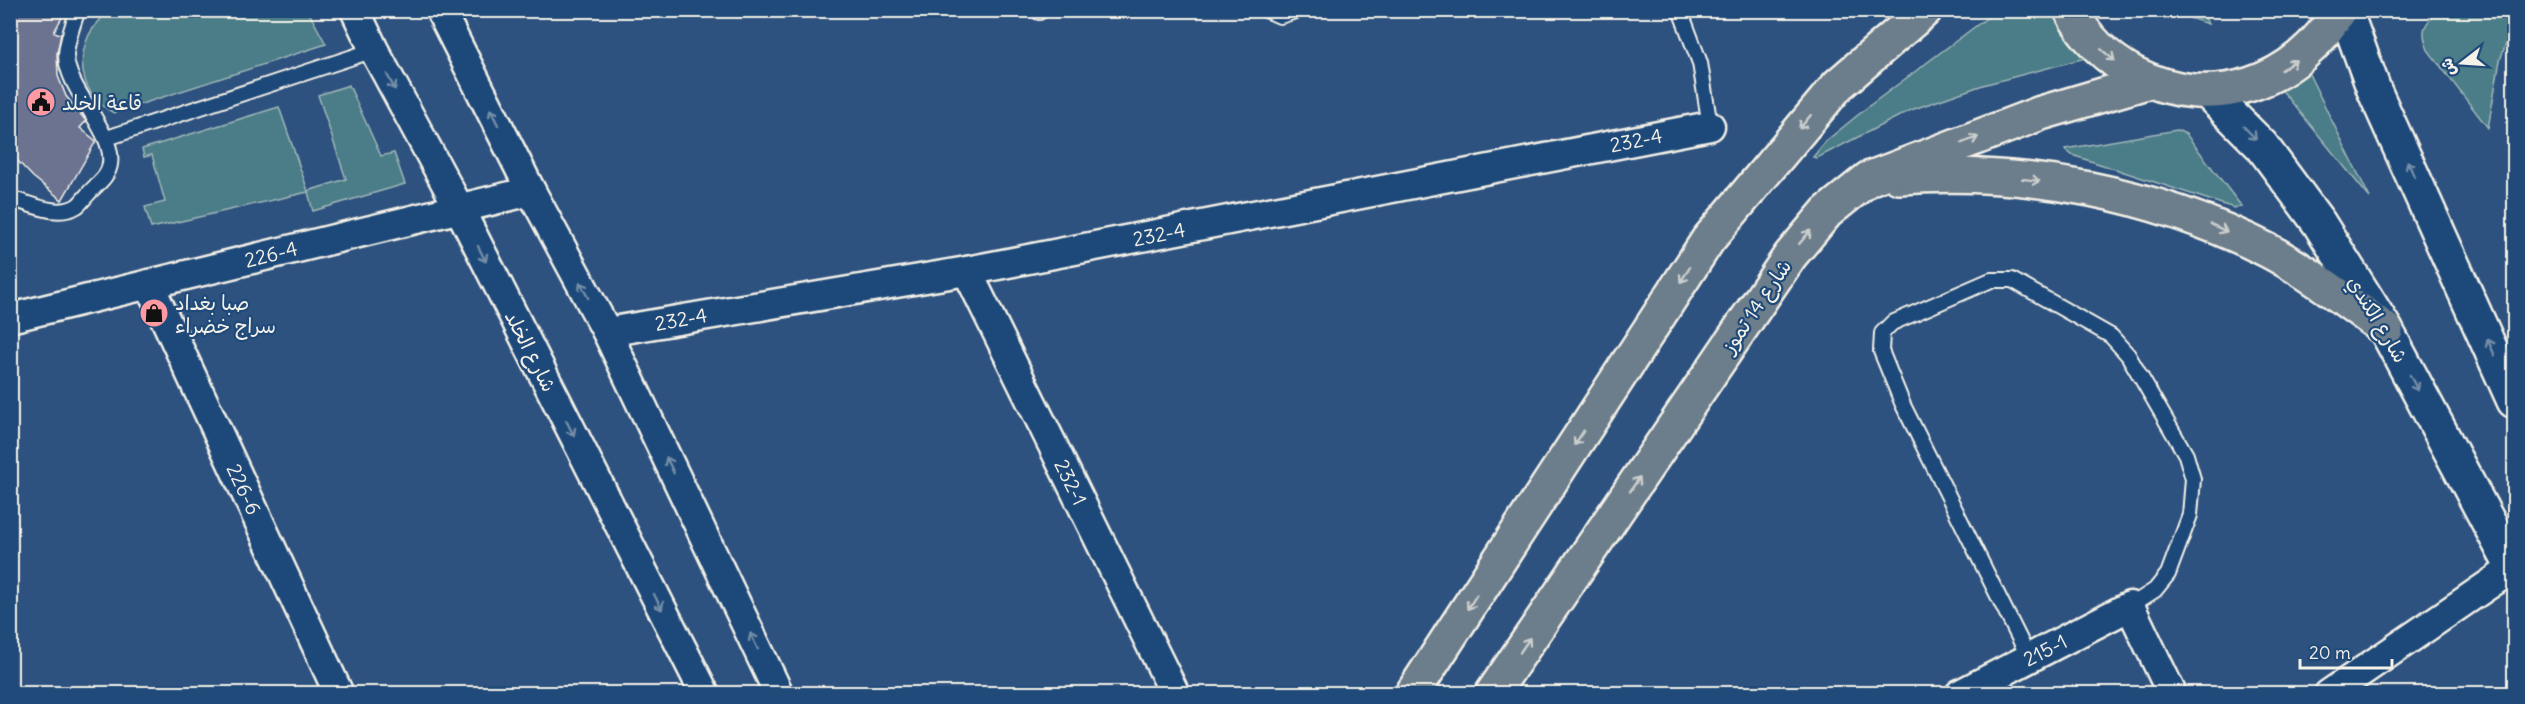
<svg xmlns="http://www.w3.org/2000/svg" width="2525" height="704" font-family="Delius,'Playpen Sans Arabic',sans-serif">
	<rect width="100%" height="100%" fill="#2e527f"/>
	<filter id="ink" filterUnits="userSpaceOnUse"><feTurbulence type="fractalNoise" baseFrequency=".0167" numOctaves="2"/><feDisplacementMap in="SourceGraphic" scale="12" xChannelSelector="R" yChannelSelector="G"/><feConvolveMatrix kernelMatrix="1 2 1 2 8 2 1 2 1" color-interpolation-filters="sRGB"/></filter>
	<g filter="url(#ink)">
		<!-- green -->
		<g fill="#4b7d88" stroke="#a0b7b8" stroke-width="1.5">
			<path d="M109,10L308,11L326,44L114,113C85,98 75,67 88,37C92,27 102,18 109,10Z"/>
			<path d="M2197,10L2202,12L2208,24L2168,11Z"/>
			<path d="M1996,11H2054C2062,32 2073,44 2093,56L1983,85L1911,110L1817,158L1813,157L1826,141L1869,106Z"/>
			<path d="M2441,11H2514V22L2500,60L2488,128L2428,50C2420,30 2423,23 2441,11Z"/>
			<path d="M2307,70L2370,198L2276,83Z"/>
			<path d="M349,85L381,156L394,153L405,184L313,211L308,192L151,228L145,207L165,202L152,155L144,157L142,149L279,107L308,191L346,179L318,95Z"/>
			<path d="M2177,130L2186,134L2242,207L2234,208L2072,155L2065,149Z"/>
		</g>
		<!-- building -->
		<path fill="#6c7391" stroke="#f4f1e8" stroke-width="1.5" d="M10,10H66L54,32L61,34L57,54L58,76L66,96L86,121L80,128L96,141L62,200L33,177L10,153Z"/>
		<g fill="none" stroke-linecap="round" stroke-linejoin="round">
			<!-- lane casing -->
			<g stroke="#f4f1e8" stroke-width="18">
				<g id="lane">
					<path d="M1266,10L1280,16L1299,10"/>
					<path d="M1680,10L1700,63L1710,126"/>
					<path d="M1039,12L1042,10"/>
					<path d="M107,138L374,50"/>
					<path d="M10,198C30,204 58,218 77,206C81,203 85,197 89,193C94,187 101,182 105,176C129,143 66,94 66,55C67,40 73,24 78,10"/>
					<path d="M2029,658L1903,405L1881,351L1882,333L1892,323L1991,280H2012L2111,336L2128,355L2186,455L2193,479L2190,515L2168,574L2155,590L2130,606"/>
				</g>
			</g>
			<!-- street casing -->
			<g stroke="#f4f1e8" stroke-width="33">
				<g id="street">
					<path d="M355,10L374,50L459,208L705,694"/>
					<path d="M440,10L531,191L607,332L779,694"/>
					<path d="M967,271L1175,694"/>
					<path d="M149,284L339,694"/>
					<path d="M10,318L531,191"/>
					<path d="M607,332L967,271L1710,126"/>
					<path d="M1960,694L2130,606L2172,694"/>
					<path d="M2329,694L2513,568"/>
				</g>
			</g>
			<!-- secondary casing -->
			<g stroke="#f4f1e8" stroke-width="38">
				<g id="secondary">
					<path d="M2345,10L2374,90L2514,401"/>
					<path d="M2208,92L2262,146L2319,223L2386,330L2514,570"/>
				</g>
			</g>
			<!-- primary casing -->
			<g stroke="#f4f1e8" stroke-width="38">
				<g id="primary">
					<path d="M2071,10C2085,38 2109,60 2135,74C2212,113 2297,84 2339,10"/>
					<path d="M1899,177C2027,168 2155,193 2269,251C2310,273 2348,302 2386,330"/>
					<path d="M1412,694L1708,240L1838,85L1925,10"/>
					<path d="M1492,694L1790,256L1827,212L1868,179L2041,113L2150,81"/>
				</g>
			</g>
			<!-- lane -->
			<use href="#lane" stroke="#1f4a7a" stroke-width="14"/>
			<!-- street -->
			<use href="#street" stroke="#1f4a7a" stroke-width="28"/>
			<!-- secondary -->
			<use href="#secondary" stroke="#1f4a7a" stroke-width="33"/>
			<!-- primary -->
			<use href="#primary" stroke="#6c7d8b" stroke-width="33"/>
		</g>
		<!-- one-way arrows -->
		<defs><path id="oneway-shaft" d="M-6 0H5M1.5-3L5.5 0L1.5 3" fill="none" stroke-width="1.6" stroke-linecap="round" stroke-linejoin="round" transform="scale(1.5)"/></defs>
		<g stroke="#cbcecc">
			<use href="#oneway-shaft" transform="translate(2108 55) rotate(40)"/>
			<use href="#oneway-shaft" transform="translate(2289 65) rotate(-34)"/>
			<use href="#oneway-shaft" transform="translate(1805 122) rotate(130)"/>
			<use href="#oneway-shaft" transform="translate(1970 140) rotate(-21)"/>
			<use href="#oneway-shaft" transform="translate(2031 180) rotate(7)"/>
			<use href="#oneway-shaft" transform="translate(2219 228) rotate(25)"/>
			<use href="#oneway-shaft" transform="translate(1805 237) rotate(-50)"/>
			<use href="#oneway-shaft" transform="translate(1685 275) rotate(123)"/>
			<use href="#oneway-shaft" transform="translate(1579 438) rotate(123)"/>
			<use href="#oneway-shaft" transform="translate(1635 484) rotate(-56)"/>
			<use href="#oneway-shaft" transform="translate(1472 602) rotate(123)"/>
			<use href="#oneway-shaft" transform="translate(1525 645) rotate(-56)"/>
		</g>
		<g stroke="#748da6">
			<use href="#oneway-shaft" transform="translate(391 82) rotate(62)"/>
			<use href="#oneway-shaft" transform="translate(494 117) rotate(-117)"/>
			<use href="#oneway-shaft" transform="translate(2250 133) rotate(46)"/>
			<use href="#oneway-shaft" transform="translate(2411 169) rotate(-115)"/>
			<use href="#oneway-shaft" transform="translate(482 254) rotate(63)"/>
			<use href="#oneway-shaft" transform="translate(584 290) rotate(-118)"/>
			<use href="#oneway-shaft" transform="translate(2491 347) rotate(-114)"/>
			<use href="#oneway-shaft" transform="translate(2414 383) rotate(62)"/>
			<use href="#oneway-shaft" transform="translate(570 428) rotate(63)"/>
			<use href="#oneway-shaft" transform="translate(670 465) rotate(-115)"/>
			<use href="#oneway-shaft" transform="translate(658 602) rotate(63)"/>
			<use href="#oneway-shaft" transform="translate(754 641) rotate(-115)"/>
		</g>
	</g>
	<!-- icons -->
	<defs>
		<g id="civic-disc" transform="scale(1.5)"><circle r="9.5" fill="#ff9aa2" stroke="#1f4a7a"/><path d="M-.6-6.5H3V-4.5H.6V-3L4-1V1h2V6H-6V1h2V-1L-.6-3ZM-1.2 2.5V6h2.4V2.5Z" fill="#111"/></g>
		<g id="shop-disc" transform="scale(1.5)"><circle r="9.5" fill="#ff9aa2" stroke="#1f4a7a"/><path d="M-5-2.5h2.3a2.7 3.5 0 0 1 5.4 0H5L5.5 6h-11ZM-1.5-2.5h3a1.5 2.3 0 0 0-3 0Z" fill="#111"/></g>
	</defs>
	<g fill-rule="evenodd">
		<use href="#civic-disc" x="41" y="102"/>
		<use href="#shop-disc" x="154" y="313"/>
	</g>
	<g text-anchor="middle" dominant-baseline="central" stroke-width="4.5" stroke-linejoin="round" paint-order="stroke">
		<!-- poi labels -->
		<g font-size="20" fill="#f4f1e8" stroke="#1f4a7a" text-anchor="start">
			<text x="62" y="102">قاعة الخلد</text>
			<text x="175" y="302">صبا بغداد<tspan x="175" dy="23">سراج خضراء</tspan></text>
		</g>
		<!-- street labels -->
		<g font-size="20" fill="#f4f1e8" stroke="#1f4a7a">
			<text transform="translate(1636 140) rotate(-11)">232-4</text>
			<text transform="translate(1159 234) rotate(-11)">232-4</text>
			<text transform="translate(271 254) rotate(-14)">226-4</text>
			<text transform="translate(1756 306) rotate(-56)">شارع 14 تموز</text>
			<text transform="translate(681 319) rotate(-10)">232-4</text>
			<text transform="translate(2378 319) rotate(59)">شارع الكندي</text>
			<text transform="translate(531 351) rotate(63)">شارع الخلد</text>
			<text transform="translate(1071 482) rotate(64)">232-1</text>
			<text transform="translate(244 489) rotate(65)">226-6</text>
			<text transform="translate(2045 650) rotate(-27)">215-1</text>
		</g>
	</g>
	<!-- margin -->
	<rect width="2525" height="704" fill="none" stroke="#1f4a7a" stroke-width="36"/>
	<rect x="18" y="18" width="2489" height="668" fill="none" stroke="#f4f1e8" stroke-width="2" filter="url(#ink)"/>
	<!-- north arrow -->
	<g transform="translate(2462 63) rotate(253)" stroke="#1f4a7a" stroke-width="4.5" paint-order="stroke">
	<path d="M0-4.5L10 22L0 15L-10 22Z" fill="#f4f1e8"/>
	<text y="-9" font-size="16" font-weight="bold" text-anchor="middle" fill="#f4f1e8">ش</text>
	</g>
	<!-- scale -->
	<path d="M2300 659v9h92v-9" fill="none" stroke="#f4f1e8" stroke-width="3"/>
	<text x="2309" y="659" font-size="18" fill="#f4f1e8" stroke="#1f4a7a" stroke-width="4.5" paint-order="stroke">20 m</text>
</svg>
